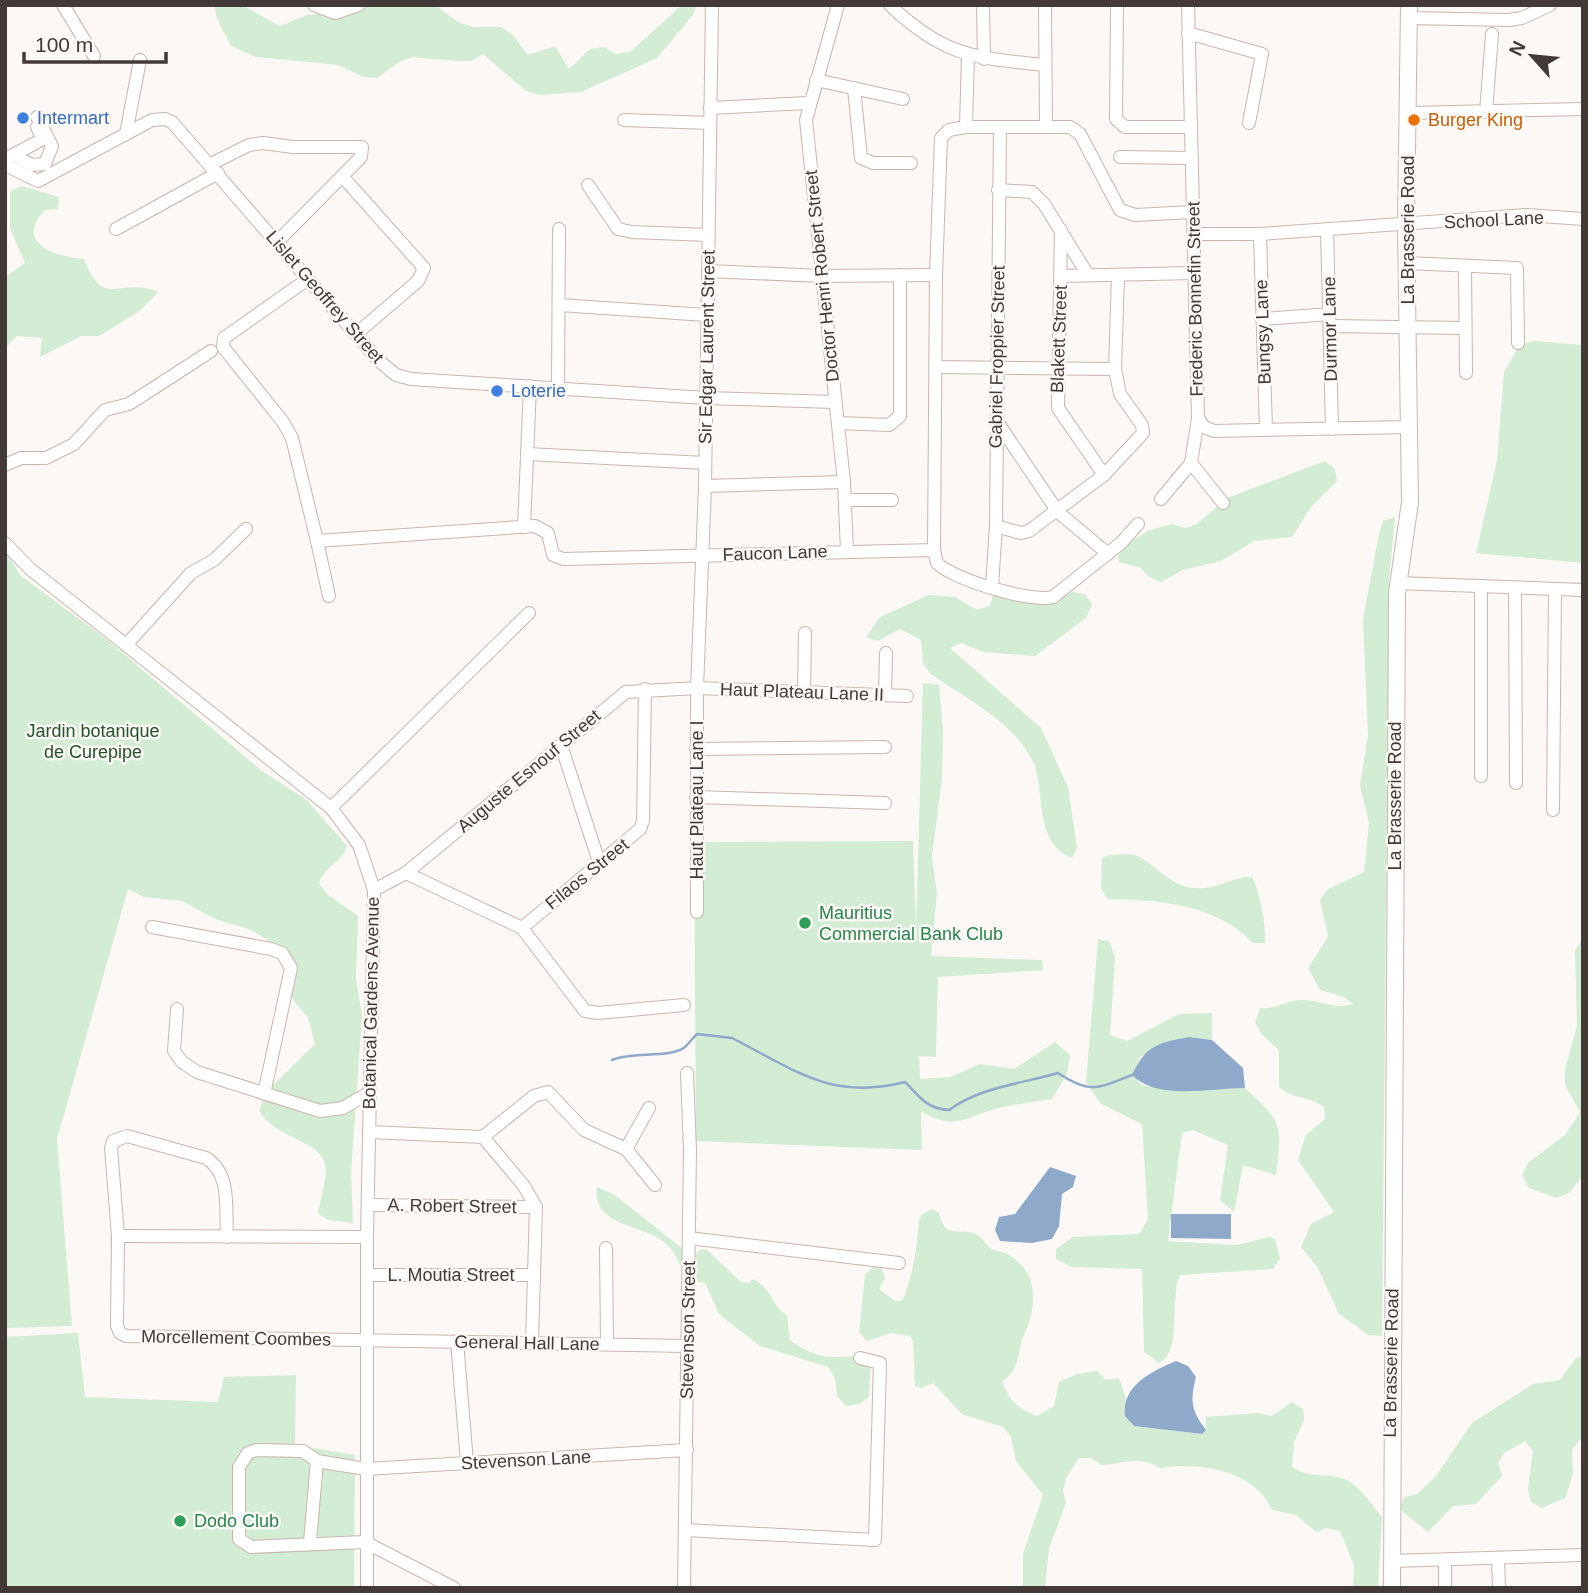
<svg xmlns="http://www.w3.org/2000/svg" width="1588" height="1593" font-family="Arial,sans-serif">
	<rect width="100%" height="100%" fill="#fcf8f6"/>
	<!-- green -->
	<g fill="#d3ecd4">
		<path d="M214,5H242L280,26L307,15L329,13L344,5H435L458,22L473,27H501L512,34L528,55L555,46L569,69L590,49L604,47L616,54L630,52L682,5H697L693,15L657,58L581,92L539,95L526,91L483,54L471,61H457L412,57L399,62L377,78L363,77L338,65L256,57L231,46L217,19Z"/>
		<path d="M22,186L59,197L58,209L45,210C13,243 56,257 84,259C104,311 118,276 158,292L141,310L99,336H81L40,357L42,338L17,336L5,348V277L25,263L10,228V191Z"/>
		<path d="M1533,341L1583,345V563L1476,553L1497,461L1504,372L1519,346Z"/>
		<path d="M1325,461L1335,469L1337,481L1311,507L1292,537L1254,541L1221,561L1183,570L1161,582L1149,577L1141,568L1119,562L1118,556L1126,545L1147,531L1172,524L1185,528L1197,524L1227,498Z"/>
		<path d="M1395,517L1389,580L1382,1336L1369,1335L1339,1314L1318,1268L1301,1247L1311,1224L1334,1212L1298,1160L1306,1135L1325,1119L1324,1107C1309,1095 1293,1100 1279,1087V1050L1261,1034L1255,1022L1260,1008C1277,1010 1288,999 1303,1000C1321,1000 1335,1010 1353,1004L1344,997L1320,990L1308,968L1328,937L1320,900L1328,889L1364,872L1369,823L1360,786L1368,735L1363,620L1379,533L1383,521Z"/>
		<path d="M5,552L21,576L105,638L262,771L307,800L347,846C341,863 325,866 319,883L326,893L358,916L356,979L362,1015L351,1174L353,1223L328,1220L318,1213C320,1199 328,1177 325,1164C320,1140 270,1136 259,1110L270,1088L315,1044L308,1018L292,998V961L284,950L251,930L215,919L182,901L144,897L128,889L57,1139L72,1326L5,1328Z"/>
		<path d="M1072,592L1085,594L1092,604L1086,618L1035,656L984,652L961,643L950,648L1041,728L1068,787L1077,847L1072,858C1035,843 1045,798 1035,767C1019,724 966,699 931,674L923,664L921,640L900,629L878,641L866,637L880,617L929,595L955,597L977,610L990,606L993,594L1045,597Z"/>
		<path d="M923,683L939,685L943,731L942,779L932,856L937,894L931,956L1042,960L1043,970L938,977L936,1057L919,1056L920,1079L950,1077L980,1064L1014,1069L1055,1042L1070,1055L1067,1073L1052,1099C1034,1102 1015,1104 998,1108C965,1117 954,1132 921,1111L922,1150L696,1141L694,842L913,841L916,931Z"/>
		<path d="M1109,855C1117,855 1130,853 1137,856C1157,865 1169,886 1194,888C1215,891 1238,874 1252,877C1259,888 1267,930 1265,943H1253C1216,904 1159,900 1108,899L1101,889L1102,858Z"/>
		<path d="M1583,938V1176L1569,1193L1556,1198L1529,1188L1522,1175L1528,1163L1565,1135L1580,1112L1565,1085V1069L1577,1026L1575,951Z"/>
		<path d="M1098,939L1110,942L1115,959L1110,1035L1127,1041L1179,1014L1212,1013V1040L1189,1037L1140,1057L1132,1075L1143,1086L1245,1088C1283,1123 1282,1124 1276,1175L1243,1165L1234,1212L1220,1200L1228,1145L1193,1130L1182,1133L1168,1241L1236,1245L1269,1237L1275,1239L1280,1258L1273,1269L1180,1275C1169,1299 1183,1352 1159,1363L1144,1352L1142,1269L1072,1267L1056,1259V1249L1073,1237L1139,1234L1148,1219L1142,1124L1101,1104L1086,1082Z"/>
		<path d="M597,1187L615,1195L693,1257L701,1249L707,1250L741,1282L748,1283L753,1279C772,1288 771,1305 787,1316L790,1340C816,1360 835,1359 865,1354L871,1359L869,1397L859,1404L846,1406L837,1396L835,1378L828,1367L760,1346L719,1314L705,1283C677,1280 683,1256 664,1242C642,1224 591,1226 597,1187Z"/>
		<path d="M932,1209L939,1213C945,1240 958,1227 976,1234C982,1237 986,1246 992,1249C999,1252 1006,1252 1012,1257C1040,1276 1036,1309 1024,1335C1015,1355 1023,1366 1002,1382C1009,1400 1018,1409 1037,1416L1054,1406L1059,1382L1077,1374L1097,1371L1106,1380L1119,1378L1126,1398L1124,1410L1133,1426L1202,1434L1206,1429V1417L1259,1413L1272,1416L1292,1402L1303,1409L1304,1420L1294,1442L1292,1467C1308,1478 1323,1473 1341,1478C1358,1482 1371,1504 1382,1517L1378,1588H1353L1354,1565L1340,1531L1327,1528L1316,1532L1296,1515L1272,1510C1255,1470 1199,1462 1160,1468C1139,1455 1123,1464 1102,1465L1091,1458H1079L1066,1478L1063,1491L1066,1503L1049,1548L1045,1588H1023V1554L1043,1495L1016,1461L1011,1437L1003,1427L962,1414L933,1383L921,1388L915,1386L913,1341L910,1336L891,1333L867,1341L859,1332L865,1275L874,1266H881L885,1278L879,1289L895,1301H902C913,1277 917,1247 919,1221L921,1215Z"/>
		<path d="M78,1333L85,1397L218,1402L224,1377L296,1375L295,1445L355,1455L354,1588H5V1337Z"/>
		<path d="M1583,1355V1436L1572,1450L1573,1474L1565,1498L1542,1508L1531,1502L1528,1490L1533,1451L1525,1441L1504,1453L1498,1463L1502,1476L1476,1504L1453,1506L1428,1532L1398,1508L1405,1497L1417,1494L1436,1476L1472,1423L1533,1384L1560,1380L1575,1359Z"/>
	</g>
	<!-- water -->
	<g fill="#8fa9ca">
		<path d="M1189,1037L1212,1040L1243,1068L1245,1088C1209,1088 1158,1101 1132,1075C1145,1046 1159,1042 1189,1037Z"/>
		<path d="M1050,1167L1076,1176L1073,1187L1062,1194L1059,1226L1052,1239L1032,1243L1000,1241L995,1230L999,1217L1015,1214Z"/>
		<path d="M1171,1214H1231V1239L1171,1238Z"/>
		<path d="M1176,1361L1188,1366L1196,1377C1190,1401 1191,1410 1206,1430L1202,1434L1134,1426L1125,1416C1121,1386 1152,1371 1176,1361Z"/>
	</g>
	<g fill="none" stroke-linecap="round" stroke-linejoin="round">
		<!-- stream -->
		<path stroke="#8fa9ca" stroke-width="2.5" d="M612,1060C632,1051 670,1059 685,1047C689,1043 693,1038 697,1034L732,1038C795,1070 831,1101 905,1082C920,1097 927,1109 949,1110C981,1087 1020,1084 1058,1073C1090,1094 1097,1089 1132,1075"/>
		<!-- minor casing -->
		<g stroke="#cab5ad" stroke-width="14">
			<g id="minor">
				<path d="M63,5L94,56"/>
				<path d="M314,5L335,13L359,5"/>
				<path d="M838,5L806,120L844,482L847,551"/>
				<path d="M890,5C943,56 974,58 1045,65"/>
				<path d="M983,5L984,59"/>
				<path d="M1045,5L1046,125"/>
				<path d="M1117,5L1116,119L1125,127H1191"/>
				<path d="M1188,5L1198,418L1204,427L1214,431L1409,427"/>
				<path d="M1409,18L1509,20L1522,18L1550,5"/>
				<path d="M1188,33L1262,54L1249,123"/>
				<path d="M816,80L903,99"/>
				<path d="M854,88L861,158L873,163H911"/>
				<path d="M710,108L808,103"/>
				<path d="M1486,112L1492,34"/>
				<path d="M1410,113L1583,109"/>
				<path d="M624,120L710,123"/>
				<path d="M966,127L968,55"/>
				<path d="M126,134L140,60"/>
				<path d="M13,155L32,165L45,164L52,146L37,117"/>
				<path d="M9,157L43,139L37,127"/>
				<path d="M1120,157L1192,158"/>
				<path d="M211,164L249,145L263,143L293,147H362L361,157L277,242"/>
				<path d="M5,165L38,181L152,120L165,119L172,122L378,360L396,375L411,379L706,398L835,402"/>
				<path d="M343,177L424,268L418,281L356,334"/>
				<path d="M588,185L618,229L632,232L708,235"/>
				<path d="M998,190L1032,192L1044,204L1088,275"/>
				<path d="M116,229L218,173"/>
				<path d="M1327,229L1332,429"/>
				<path d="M1061,230L1058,408L1104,475"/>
				<path d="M1193,234H1260L1527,215L1583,219"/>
				<path d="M1260,234L1266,430"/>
				<path d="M1407,263L1517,268L1518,343"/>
				<path d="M1465,266L1466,373"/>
				<path d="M708,271L822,276L936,275"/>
				<path d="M1061,276L1194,273"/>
				<path d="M308,279L224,338L223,347L283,422L292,438L317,541L535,526L548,533L553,555L563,559L934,550"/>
				<path d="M560,305L706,315"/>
				<path d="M1262,319L1330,314"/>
				<path d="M1330,326L1464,328"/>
				<path d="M936,367L1115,369"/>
				<path d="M558,386L559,229"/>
				<path d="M1198,418L1191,463L1223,503"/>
				<path d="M996,420L1058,512L1108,554"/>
				<path d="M838,423L889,425L900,416V275"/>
				<path d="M527,454L705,463"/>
				<path d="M5,465L21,458H46L74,444L105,410L129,404L211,351"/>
				<path d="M705,486L844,482"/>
				<path d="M1161,499L1191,463"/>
				<path d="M845,500H892"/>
				<path d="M1138,524L1121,543L1053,597C1031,603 952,579 937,563L934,550L936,275L941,138L949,130L966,127H1070L1080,134L1120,210L1135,215L1193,212"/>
				<path d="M996,526L1021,533L1029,531L1104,475L1143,433L1142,425L1120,394L1115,369L1118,276"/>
				<path d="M524,527L530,386"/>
				<path d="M317,541L329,596"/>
				<path d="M5,543L29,568L331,808L359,845L374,890L367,1237V1588"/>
				<path d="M1397,583L1583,590"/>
				<path d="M992,586L996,526L1000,127"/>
				<path d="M1481,586V776"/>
				<path d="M1515,588L1516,783"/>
				<path d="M127,644L191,573L214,560L246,529"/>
				<path d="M804,692L805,633"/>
				<path d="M885,695L886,653"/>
				<path d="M561,745L599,862"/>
				<path d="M696,749L885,747"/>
				<path d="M696,797L885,803"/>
				<path d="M331,808L529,613"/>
				<path d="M1553,810L1555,589"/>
				<path d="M406,873L522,928L585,1011L598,1013L684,1005"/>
				<path d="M374,890L406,873L626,692L697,688L907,696"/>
				<path d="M697,912V688L705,486L712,5"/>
				<path d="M152,927L271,949L282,953L291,968L264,1094"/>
				<path d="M522,928L640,829L643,821L645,689"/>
				<path d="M177,1009L174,1051L182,1062L197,1072L320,1111L343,1108L370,1092"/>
				<path d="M369,1132L483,1137L524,1186L536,1207L532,1342"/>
				<path d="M483,1137L534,1096L548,1092L584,1130L626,1149L655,1185"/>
				<path d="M626,1149L649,1108"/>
				<path d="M368,1205L536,1207"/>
				<path d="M118,1236L367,1237"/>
				<path d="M227,1237C225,1210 232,1174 206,1158L127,1136L113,1141L111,1148L118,1236L117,1326L120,1333L126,1336L687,1346"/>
				<path d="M689,1238L899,1263"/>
				<path d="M606,1248L607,1344"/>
				<path d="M368,1275H534"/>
				<path d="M457,1341L467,1463"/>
				<path d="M685,1530L875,1540L880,1363L860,1358"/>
				<path d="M310,1542L317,1461"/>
				<path d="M1498,1559L1499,1588"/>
				<path d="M1392,1561L1583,1555"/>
				<path d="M454,1588L365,1542L251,1547L239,1539V1467L248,1453L256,1450L303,1451L317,1461L366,1469L687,1450"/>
				<path d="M684,1588L690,1150L687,1073"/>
				<path d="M1445,1588V1560"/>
			</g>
		</g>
		<!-- major casing -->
		<g stroke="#cab5ad" stroke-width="18">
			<path id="major" d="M1392,1588L1397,593L1410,502L1406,226L1409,5"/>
		</g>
		<!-- minor -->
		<use href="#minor" stroke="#fff" stroke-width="12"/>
		<!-- major -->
		<use href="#major" stroke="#fff" stroke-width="16"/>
	</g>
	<!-- markers -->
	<g fill="#3f7fe0" stroke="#fcf8f6" stroke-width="2.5">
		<circle cx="23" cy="118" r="7"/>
		<circle cx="497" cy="391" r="7"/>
	</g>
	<circle fill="#e8710a" stroke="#fcf8f6" stroke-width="2.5" cx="1414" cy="120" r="7"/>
	<g fill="#2e9e5b" stroke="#fcf8f6" stroke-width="2.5">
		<circle cx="805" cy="923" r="7"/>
		<circle cx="180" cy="1521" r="7"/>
	</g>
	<g text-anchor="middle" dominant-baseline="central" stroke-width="5" stroke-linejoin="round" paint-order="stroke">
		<!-- shop labels -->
		<g font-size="18" fill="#366cbe" stroke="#fcf8f6" text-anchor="start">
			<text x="37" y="118">Intermart</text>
			<text x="511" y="391">Loterie</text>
		</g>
		<!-- food labels -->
		<g font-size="18" fill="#c56008" stroke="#fcf8f6" text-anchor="start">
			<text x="1428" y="120">Burger King</text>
		</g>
		<!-- street labels -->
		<g font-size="18" fill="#433a37" stroke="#fcf8f6">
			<text transform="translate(1494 220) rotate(-3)">School Lane</text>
			<text transform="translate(1408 230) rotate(-90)">La Brasserie Road</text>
			<text transform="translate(822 276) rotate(-96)">Doctor Henri Robert Street</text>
			<text transform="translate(325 297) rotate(49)">Lislet Geoffrey Street</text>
			<text transform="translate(1195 299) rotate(-91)">Frederic Bonnefin Street</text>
			<text transform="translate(1330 329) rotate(-91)">Durmor Lane</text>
			<text transform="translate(1263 332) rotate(-92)">Bungsy Lane</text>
			<text transform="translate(1059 339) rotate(-88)">Blakett Street</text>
			<text transform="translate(707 347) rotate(-89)">Sir Edgar Laurent Street</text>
			<text transform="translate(997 357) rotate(-89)">Gabriel Froppier Street</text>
			<text transform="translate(775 553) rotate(-2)">Faucon Lane</text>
			<text transform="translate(802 692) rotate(2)">Haut Plateau Lane II</text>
			<text transform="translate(529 771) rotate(-40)">Auguste Esnouf Street</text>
			<text transform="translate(1395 796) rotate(-90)">La Brasserie Road</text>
			<text transform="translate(697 800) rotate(-90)">Haut Plateau Lane I</text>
			<text transform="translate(587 874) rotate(-39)">Filaos Street</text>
			<text transform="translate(371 1003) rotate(-89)">Botanical Gardens Avenue</text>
			<text transform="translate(452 1206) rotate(1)">A. Robert Street</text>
			<text x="451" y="1275">L. Moutia Street</text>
			<text transform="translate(688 1330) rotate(-89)">Stevenson Street</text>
			<text transform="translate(236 1338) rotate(1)">Morcellement Coombes</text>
			<text transform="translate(527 1343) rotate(1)">General Hall Lane</text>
			<text transform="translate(1391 1363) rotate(-89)">La Brasserie Road</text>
			<text transform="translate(526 1460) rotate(-3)">Stevenson Lane</text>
		</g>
		<!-- park labels -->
		<g font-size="18" fill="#23532a" stroke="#fcf8f6">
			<text x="93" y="731">Jardin botanique<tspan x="93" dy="21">de Curepipe</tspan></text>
		</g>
		<!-- leisure labels -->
		<g font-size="18" fill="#27864d" stroke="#fcf8f6" text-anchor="start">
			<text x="819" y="913">Mauritius<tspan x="819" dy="21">Commercial Bank Club</tspan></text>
			<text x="194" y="1521">Dodo Club</text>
		</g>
	</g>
	<!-- border -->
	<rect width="1588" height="1593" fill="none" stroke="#433a37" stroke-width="14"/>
	<!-- north arrow -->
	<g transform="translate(1532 56) rotate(297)" stroke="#fcf8f6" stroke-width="5" paint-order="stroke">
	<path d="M0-5L12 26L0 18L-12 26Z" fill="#433a37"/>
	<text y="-10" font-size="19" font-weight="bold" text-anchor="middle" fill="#433a37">N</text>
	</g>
	<!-- scale -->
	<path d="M24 52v10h142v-10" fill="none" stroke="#433a37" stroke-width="3.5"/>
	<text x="35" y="52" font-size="21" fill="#433a37" stroke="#fcf8f6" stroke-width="5" paint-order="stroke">100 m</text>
</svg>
